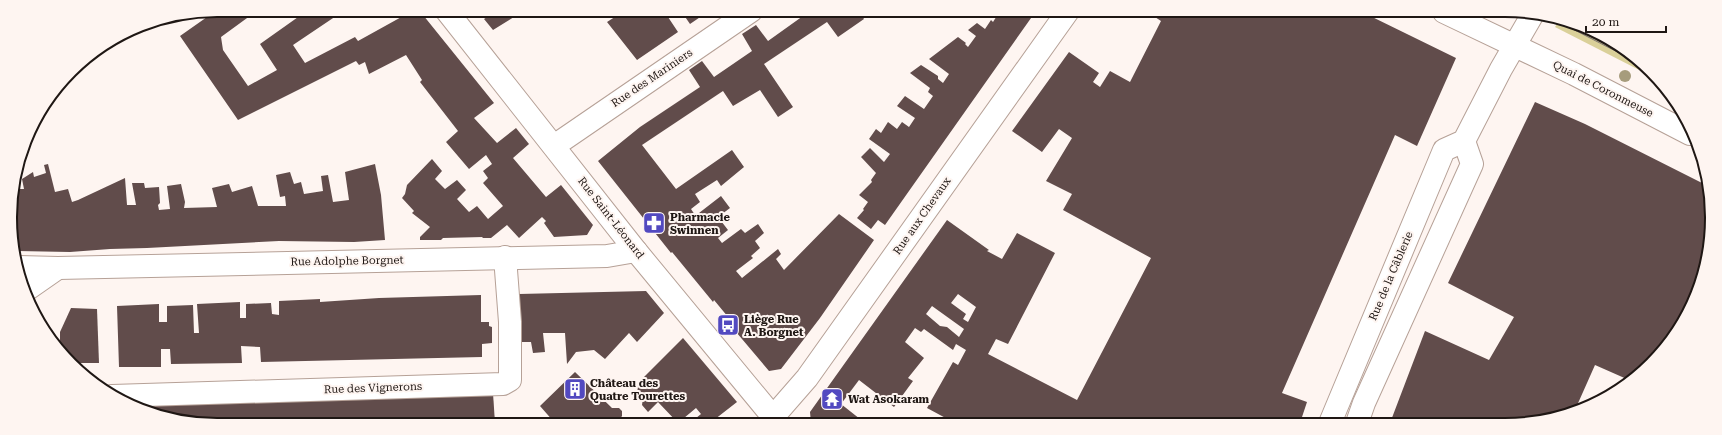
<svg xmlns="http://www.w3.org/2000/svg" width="1722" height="435" font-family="'Roboto Serif',serif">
	<rect width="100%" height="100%" fill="#fef5f1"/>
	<!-- green -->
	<path fill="#dad099" d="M1559,21L1608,38L1651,76L1555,27Z"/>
	<!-- building -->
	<g fill="#614c4b" fill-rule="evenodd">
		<path d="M217,10H258L221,37L223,50L248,86L277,70L260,44L308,10H345L293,45L305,63L355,37L358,41L414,10H419L494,103L474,118L497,143L516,128L529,144L513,158L546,197L561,185L593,225L587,235L554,237L544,223L546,221L542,217L519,238L507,225L491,238H482L483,237L443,238L441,240H420V237L430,227L412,213L414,211L402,198L405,194L407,185L432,159L442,171L435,179L445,189L457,180L466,190L457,199L469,212L477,206L488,219L503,206L483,183L488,178L483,171L492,164L486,155L469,169L446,142L458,131L420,82L422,80L406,55L369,74L365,62L359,65L356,61L238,120L180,36Z"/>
		<path d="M497,10H527L517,15L493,30L484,19Z"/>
		<path d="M635,11H677L668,17L678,32L637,60L607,22L621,13L624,17Z"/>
		<path d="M681,11H709L690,24Z"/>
		<path d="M799,11H859L864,19L838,37L827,22L764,64L793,107L778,117L760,90L733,106L723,91L642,145L676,189L732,150L744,167L721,186L717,180L695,194L700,202L691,209L697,218L700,215L699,213L721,196L730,208L718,217L728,230L718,238L722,243L741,229L745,233L758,224L764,233L755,241L760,248L751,256L753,258L736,271L742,278L778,249L781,254L776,259L784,270L839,214L874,240L820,318L781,369L769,371L731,326L733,323L714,300L713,302L672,252L671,253L598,161L640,127L700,87L689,70L702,61L714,77L752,51L742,34L756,25L768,41L803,16Z"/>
		<path d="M994,11H1036L885,225L878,220L871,229L857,218L864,210L863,209L868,202L859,195L872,182L871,180L876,173L861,157L870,148L884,162L890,154L869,139L876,129L881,133L888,122L897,129L902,122L909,127L915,118L897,106L905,96L924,109L933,96L928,92L930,88L910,73L921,65L938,76V79L943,83L949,74L929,59L958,37L966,43L965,44L968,47L976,36L968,30L977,23L985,29L991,20L993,22L998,14Z"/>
		<path d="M1146,11L1362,12L1456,58L1417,146L1395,135L1282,393L1307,402L1300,423H953V422L927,408L953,362L958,365L966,350L956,344L953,350L924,329L921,332L915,328L905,342L924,358L908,378L913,381L894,407L859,380L841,404L860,419L857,423H811L810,412L947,220L989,250L987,251L1002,259L1017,233L1055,253L1008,344L996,339L988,354L1077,400L1151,258L1063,210L1072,194L1046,181L1072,138L1059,129L1042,152L1012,131L1069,52L1099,73L1093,82L1100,87L1110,71L1130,82L1161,21ZM958,294L976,307L968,322L963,319L966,314L951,303ZM932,306L964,329L959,337L947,327L940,326L926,314Z"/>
		<path d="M1535,102L1585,124L1706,185L1710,245L1690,309L1651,364L1629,380L1595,365L1575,410L1531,423H1390L1425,331L1489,360L1514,317L1448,283Z"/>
		<path d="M48,164L55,192L68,189L72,202L78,200L125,178L127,205H136L132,183H144L145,188L159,187L160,203L158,205L159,210L170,209L167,186L181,184L185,202L184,208L217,207L212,188L229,184L232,192L252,186L258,206H286L285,196L280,197L276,175L290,172L294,184L301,182L304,194L323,191L321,176L328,175L333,202L349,200L345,172L375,164L381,195L385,240L354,242L279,241L147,248L110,249L70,252L17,251L10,204L15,189H24L22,179L33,172L34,177L46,173L44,165Z"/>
		<path d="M646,291L664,313L637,342L629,333L605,359L594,350L576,352L567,364L565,333H543L545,352L533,353L531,342H521L519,294Z"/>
		<path d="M481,295V322H489V326L492,327V343L482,344V357L261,362L260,347L241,346L242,363L171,364L170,349H161V367H119L117,306L159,304V322H167V306L193,305L194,333H199L197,304L240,302V318H246V304L271,303L272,314L279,315V301L320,299V302L379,298Z"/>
		<path d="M71,308L97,309L99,363H75L60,341V332Z"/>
		<path d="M683,338L737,402L710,423H690L701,414L696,408L678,423L658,402L648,412L642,405L643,398H637L638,383Z"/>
		<path d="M575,372L612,408H619L622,411V416L619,420L614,421L613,419L608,423H555L554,422L540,406Z"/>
		<path d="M493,393L495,423H190L129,402Z"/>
	</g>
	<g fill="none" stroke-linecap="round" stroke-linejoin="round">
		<!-- minor casing -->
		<g stroke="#b6a197" stroke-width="24">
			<g id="minor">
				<path d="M446,10L636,251L778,423"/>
				<path d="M554,146L751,11"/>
				<path d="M19,267L58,268L607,256L636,251"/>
				<path d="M25,291L58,268"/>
				<path d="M112,396L503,384L510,380V322L505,257"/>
				<path d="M773,417L807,378L1068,11"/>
				<path d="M1330,423L1444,150L1464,141L1501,69L1534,12"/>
				<path d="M1357,423L1364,403L1472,164L1464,141"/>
			</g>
		</g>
		<!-- major casing -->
		<g stroke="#b6a197" stroke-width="24">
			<path id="major" d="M1444,12L1574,74L1690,134"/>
		</g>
		<!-- path -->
		<path stroke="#8a817e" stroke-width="2.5" stroke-dasharray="1 3" stroke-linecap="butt" d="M481,15L487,10"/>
		<!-- minor -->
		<use href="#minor" stroke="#fff" stroke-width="22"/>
		<!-- major -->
		<use href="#major" stroke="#fff" stroke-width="22"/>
		<!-- tram -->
		<path stroke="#7b736f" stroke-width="1" d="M1555,20L1633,60"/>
	</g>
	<!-- trees -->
	<circle fill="#a69c7c" cx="1625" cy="76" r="6"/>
	<!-- icons -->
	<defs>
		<g id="pharmacy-square" transform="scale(1.15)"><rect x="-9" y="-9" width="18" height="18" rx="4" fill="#5249c0" stroke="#fef5f1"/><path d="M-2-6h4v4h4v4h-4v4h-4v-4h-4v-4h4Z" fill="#fff"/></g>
		<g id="bus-square" transform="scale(1.15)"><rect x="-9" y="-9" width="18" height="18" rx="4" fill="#5249c0" stroke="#fef5f1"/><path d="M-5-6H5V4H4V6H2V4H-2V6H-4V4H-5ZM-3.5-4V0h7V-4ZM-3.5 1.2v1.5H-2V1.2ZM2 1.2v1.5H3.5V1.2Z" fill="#fff"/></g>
		<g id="building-square" transform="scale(1.15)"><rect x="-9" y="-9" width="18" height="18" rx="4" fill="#5249c0" stroke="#fef5f1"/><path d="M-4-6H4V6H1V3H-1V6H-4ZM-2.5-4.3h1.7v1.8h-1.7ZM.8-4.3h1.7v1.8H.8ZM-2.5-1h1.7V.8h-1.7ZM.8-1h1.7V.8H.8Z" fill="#fff"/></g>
		<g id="temple-square" transform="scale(1.15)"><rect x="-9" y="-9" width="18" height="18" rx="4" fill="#5249c0" stroke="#fef5f1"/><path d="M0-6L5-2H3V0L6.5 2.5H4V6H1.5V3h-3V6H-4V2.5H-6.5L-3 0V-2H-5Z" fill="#fff"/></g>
	</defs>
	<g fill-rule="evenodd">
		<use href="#pharmacy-square" x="654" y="223"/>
		<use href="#bus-square" x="728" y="325"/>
		<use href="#building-square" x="575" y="389"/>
		<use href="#temple-square" x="832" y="399"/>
	</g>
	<g text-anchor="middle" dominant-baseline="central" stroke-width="4" stroke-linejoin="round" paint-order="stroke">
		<!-- street labels -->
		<g font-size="11" fill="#1f1714" stroke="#fef5f1">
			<text transform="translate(652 78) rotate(-34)">Rue des Mariniers</text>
			<text transform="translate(1603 89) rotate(27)">Quai de Coronmeuse</text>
			<text transform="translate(922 216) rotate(-55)">Rue aux Chevaux</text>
			<text transform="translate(611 218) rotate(52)">Rue Saint-Léonard</text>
			<text transform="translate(347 261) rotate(-1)">Rue Adolphe Borgnet</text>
			<text transform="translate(1391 276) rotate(-67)">Rue de la Câblerie</text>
			<text transform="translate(373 388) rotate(-2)">Rue des Vignerons</text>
		</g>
		<!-- poi labels -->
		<g font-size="11" font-weight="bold" fill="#1f1714" stroke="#fef5f1" text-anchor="start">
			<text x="670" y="217">Pharmacie<tspan x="670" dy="13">Swinnen</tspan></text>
			<text x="744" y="319">Liège Rue<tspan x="744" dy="13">A. Borgnet</tspan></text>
			<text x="590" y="383">Château des<tspan x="590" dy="13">Quatre Tourettes</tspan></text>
			<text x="848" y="399">Wat Asokaram</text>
		</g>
	</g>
	<!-- crop -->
	<path d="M0 0H1722V435H0ZM217 17H1505A200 200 0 0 1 1705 217V218A200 200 0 0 1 1505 418H217A200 200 0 0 1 17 218V217A200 200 0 0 1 217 17Z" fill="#fef5f1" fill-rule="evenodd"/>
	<path fill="none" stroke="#1f1714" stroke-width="2" d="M217 17H1505A200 200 0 0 1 1705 217V218A200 200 0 0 1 1505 418H217A200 200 0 0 1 17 218V217A200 200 0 0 1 217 17Z"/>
	<!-- scale -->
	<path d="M1586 26v6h80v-6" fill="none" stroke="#1f1714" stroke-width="2"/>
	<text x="1592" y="26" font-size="12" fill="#1f1714" stroke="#fef5f1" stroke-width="3" paint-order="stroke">20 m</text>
</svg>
